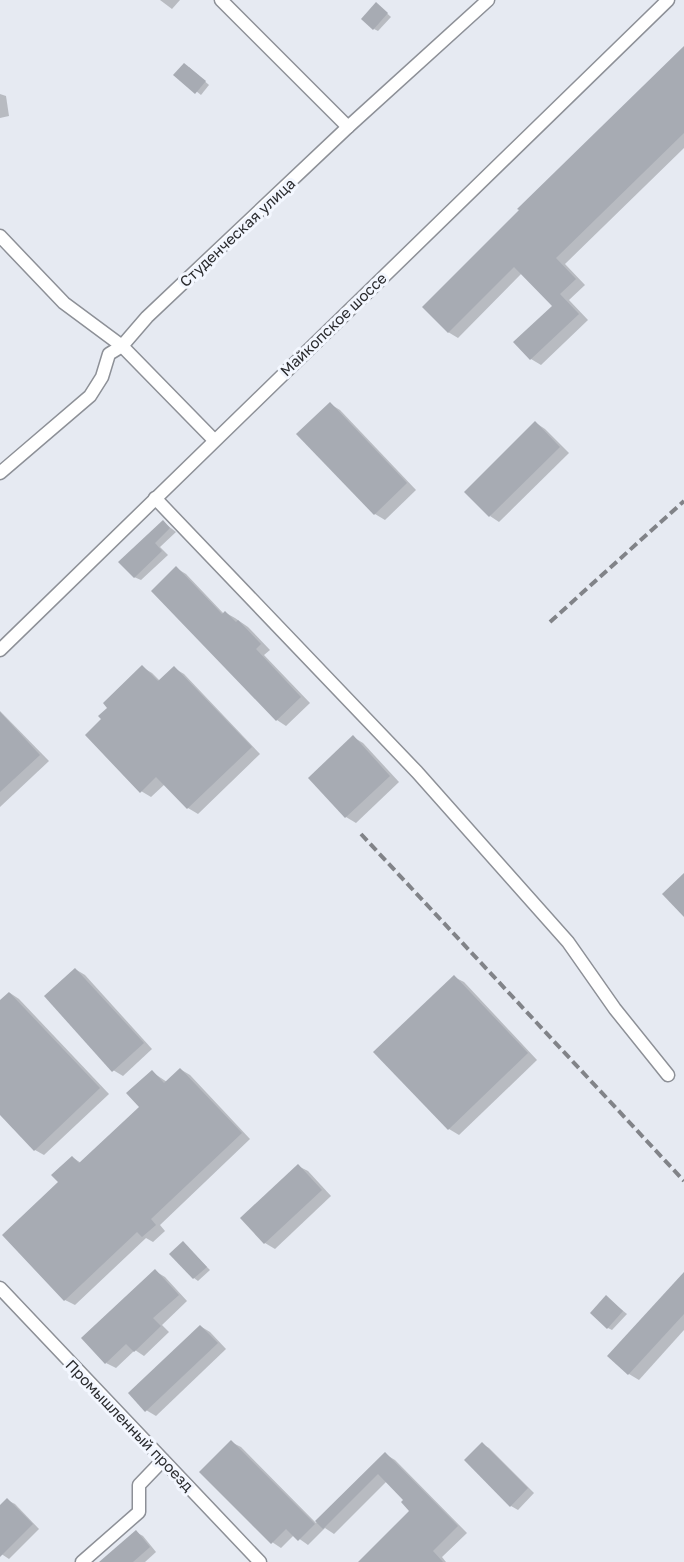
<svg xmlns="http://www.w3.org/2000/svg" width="684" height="1562" font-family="'Golos Text',sans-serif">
	<rect width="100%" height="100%" fill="#e6eaf2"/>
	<!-- shadow -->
	<g fill="#0003">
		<path d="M160,0H180L172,9Z"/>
		<path d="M380,7L391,17L378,31L374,29Z"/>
		<path d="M684,48V148L565,264L585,285L569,300L588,320L541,365L531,359L515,342L554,306L522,273L458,338L448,332Z"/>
		<path d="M189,67L209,85L201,95L176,75Z"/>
		<path d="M0,94L6,96L9,116L0,118Z"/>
		<path d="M330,404L340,410L416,490L385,520L375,514L299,434Z"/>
		<path d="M536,423L545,429L569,453L499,522L490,516Z"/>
		<path d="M163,522L176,532L160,547L168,555L141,580L134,577Z"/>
		<path d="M176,568L186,574L224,614L226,613L235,618L248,627L270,650L264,655L310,703L286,726L277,720Z"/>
		<path d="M142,667L152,673L160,681L174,668L184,674L260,754L198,814L188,808L165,784L151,797L141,791L103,719L109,708Z"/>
		<path d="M0,711L49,761L0,807Z"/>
		<path d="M353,737L363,743L399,782L356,823L346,817L310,778Z"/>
		<path d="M75,969L85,975L152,1049L123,1076L113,1070Z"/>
		<path d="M454,977L464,982L537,1060L459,1135L449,1129Z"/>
		<path d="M10,993L19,999L109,1094L44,1155L35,1150L0,1113V1002Z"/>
		<path d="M180,1069L190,1075L250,1139L160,1225L165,1231L153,1242L146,1238L75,1305L65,1300L60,1182L72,1157L81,1163L141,1107L152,1072L167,1082Z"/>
		<path d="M298,1166L308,1171L331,1196L275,1249L265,1243L242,1218Z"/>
		<path d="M183,1243L210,1270L198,1281L194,1278Z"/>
		<path d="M155,1271L165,1277L187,1301L162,1325L169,1332L144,1356L135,1350L116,1368L106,1363Z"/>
		<path d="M684,1278V1330L639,1380L629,1374L609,1356Z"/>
		<path d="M606,1297L627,1314L612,1330L608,1328Z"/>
		<path d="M200,1326L210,1332L226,1349L156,1416L146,1410Z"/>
		<path d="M231,1442L241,1447L316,1523L385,1454L395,1460L467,1533L442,1557L446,1562H360L412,1511L405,1500L387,1481L334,1534L325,1528L308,1545L294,1535L281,1548L272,1542Z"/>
		<path d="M482,1444L489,1448L534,1493L518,1510L511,1506Z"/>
		<path d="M7,1500L15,1504L39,1529L9,1559L0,1553V1507Z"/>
		<path d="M136,1532L143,1536L156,1552L145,1562H102Z"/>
	</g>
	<!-- building -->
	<g fill="#a7abb3">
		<path d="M376,2L388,13L373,30L361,19Z"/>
		<path d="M684,46V133L556,258L576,279L560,294L579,314L530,360L513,342L552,306L514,267L448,333L422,307L519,210L517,209Z"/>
		<path d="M184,63L206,81L195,94L173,75Z"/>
		<path d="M330,402L407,483L374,515L296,434Z"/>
		<path d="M535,421L560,447L489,517L464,492Z"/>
		<path d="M163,520L170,528L155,543L162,551L134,578L118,562Z"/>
		<path d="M176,566L222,614L225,611L236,622L238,620L261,644L256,649L301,697L276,721L151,591Z"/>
		<path d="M142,665L158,681L174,666L252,747L187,809L156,777L140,793L85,735L101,719L98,716L107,708L103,703Z"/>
		<path d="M0,712L40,755L0,792Z"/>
		<path d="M353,735L390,776L345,818L308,778Z"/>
		<path d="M684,873V917L662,894Z"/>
		<path d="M75,968L144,1043L112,1072L44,996Z"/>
		<path d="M454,975L528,1053L448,1130L373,1052Z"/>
		<path d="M9,992L100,1088L34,1151L0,1115V1000Z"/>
		<path d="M180,1068L242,1133L151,1219L156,1225L142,1237L137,1232L64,1301L2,1235L58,1182L51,1175L72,1156L79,1163L139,1107L126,1093L152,1070L164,1083Z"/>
		<path d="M298,1164L322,1190L264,1244L240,1218Z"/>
		<path d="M183,1241L207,1267L193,1279L169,1254Z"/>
		<path d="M155,1269L179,1295L153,1318L161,1326L134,1352L126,1344L105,1364L81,1338Z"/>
		<path d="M684,1272V1314L628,1375L607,1356Z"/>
		<path d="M606,1295L623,1311L607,1329L590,1313Z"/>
		<path d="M200,1325L218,1343L145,1412L128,1393Z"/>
		<path d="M231,1440L315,1524L298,1541L286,1529L271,1544L199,1472Z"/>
		<path d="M482,1442L528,1488L510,1507L464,1460Z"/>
		<path d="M385,1452L458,1526L433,1551L443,1562H358L409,1511L401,1502L403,1500L378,1474L323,1529L315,1521Z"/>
		<path d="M7,1498L33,1524L0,1557V1505Z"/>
		<path d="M136,1530L150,1547L133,1562H99Z"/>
	</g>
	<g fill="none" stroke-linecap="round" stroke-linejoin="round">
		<!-- minor casing -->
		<g stroke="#8d9097" stroke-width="15">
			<g id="minor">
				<path d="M221,0L348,127"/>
				<path d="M0,236L64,303L122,346L214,440"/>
				<path d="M0,473L90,396L102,377L109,354L122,346L147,317L348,127L488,0"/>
				<path d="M155,498L417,772L568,942L615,1009L668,1075"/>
				<path d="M0,650L668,0"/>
				<path d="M0,1288L260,1562"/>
				<path d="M82,1562L139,1512V1485L163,1460"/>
			</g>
		</g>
		<!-- minor -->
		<use href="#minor" stroke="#fff" stroke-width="12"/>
		<!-- rail -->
		<g stroke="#818388" stroke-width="4" stroke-dasharray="9 4.5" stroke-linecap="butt">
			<path d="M550,622L684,501"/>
			<path d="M361,834L684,1181"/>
		</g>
	</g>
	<g text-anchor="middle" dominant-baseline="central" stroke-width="6" stroke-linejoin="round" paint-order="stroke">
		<!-- street labels -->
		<g font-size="15" fill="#2b2c2f" stroke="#f3f7ff">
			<text transform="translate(237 232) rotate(-43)">Студенческая улица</text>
			<text transform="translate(333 324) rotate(-44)">Майкопское шоссе</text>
			<text transform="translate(130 1425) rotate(46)">Промышленный проезд</text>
		</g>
	</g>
</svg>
